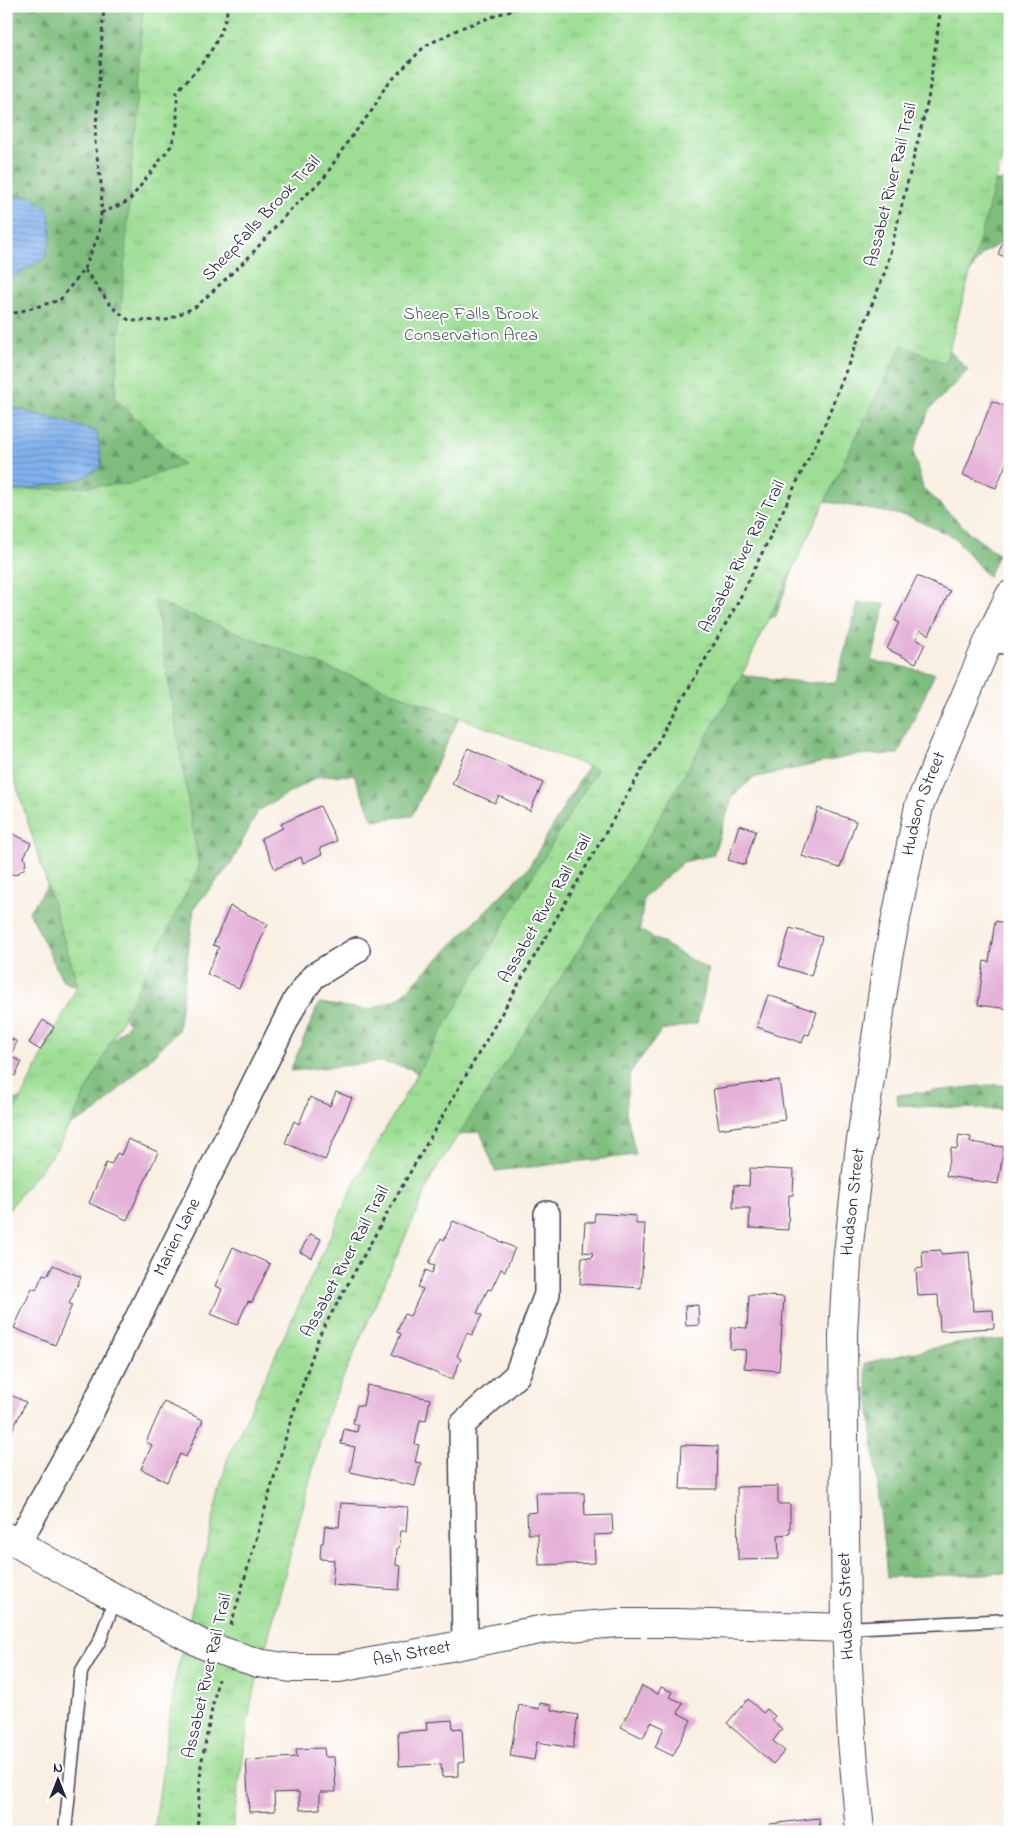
<svg xmlns="http://www.w3.org/2000/svg" width="1016" height="1838" font-family="'Indie Flower',sans-serif">
	<defs>
		<pattern id="forest-firs" width="22" height="20" patternUnits="userSpaceOnUse" patternTransform="scale(1.25)"><rect width="22" height="20" fill="#7ebd7e"/><path d="M5 1l3.5 6h-7zM16 11l3.5 6h-7z" fill="#679968"/></pattern>
		<pattern id="park-tufts" width="24" height="20" patternUnits="userSpaceOnUse" patternTransform="scale(1.25)"><rect width="24" height="20" fill="#9dde94"/><path d="M3 7l-1-3M5 7V3M7 7l1-3M15 17l-1-3M17 17v-4M19 17l1-3" fill="none" stroke="#87be80"/></pattern>
		<pattern id="water-rules" width="6" height="5" patternUnits="userSpaceOnUse" patternTransform="scale(1.25)"><rect width="6" height="5" fill="#81b1ec"/><path d="M0 2.5h6" fill="none" stroke="#6990c0"/></pattern>
	</defs>
	<rect width="100%" height="100%" fill="#fff"/>
	<filter id="ink" filterUnits="userSpaceOnUse"><feTurbulence type="fractalNoise" baseFrequency=".02" numOctaves="2"/><feDisplacementMap in="SourceGraphic" scale="10" xChannelSelector="R" yChannelSelector="G"/><feConvolveMatrix kernelMatrix="1 2 1 2 8 2 1 2 1" color-interpolation-filters="sRGB"/></filter>
	<filter id="wash" filterUnits="userSpaceOnUse"><feTurbulence type="fractalNoise" baseFrequency=".0096" numOctaves="4" result="noise"/><feDisplacementMap in="SourceGraphic" scale="20" xChannelSelector="R" yChannelSelector="G"/><feGaussianBlur stdDeviation="1.12" result="paint"/><feColorMatrix in="noise" values="0 0 0 0 0 0 0 0 0 0 0 0 0 0 0 0 0 1.4 0 .05"/><feComposite in="paint" operator="in"/></filter>
	<g filter="url(#wash)">
		<rect width="100%" height="100%" fill="#f9efe2"/>
		<!-- forest -->
		<g fill="url(#forest-firs)" stroke="#50705c">
			<path d="M6,6H1010L981,182L1010,180V237L982,254L947,308L942,343L968,370L930,409L913,451L923,488L971,534L998,554L988,577L954,537L907,516L817,500L776,616L741,630L738,675L810,683L836,682L858,603L885,604L872,661L935,673L898,754L856,755L753,778L733,796L713,855L683,862L644,897L640,930L709,970L697,1023L661,1031L630,1073L626,1112L636,1155L495,1171L480,1131L404,1146L429,1084L412,1069L382,1062L290,1071L319,1003L368,1010L399,998L529,867L573,791L619,716L470,695L412,816L373,820L354,775L319,776L258,811L231,864L194,908L178,1031L97,1111L46,1139L6,1167V1101L62,1090L129,1024L112,1002L63,981L29,911L59,870L6,735Z"/>
			<path d="M989,1085H1010V1110L898,1105L897,1095Z"/>
			<path d="M1010,1339V1573L887,1577L865,1363L957,1343Z"/>
		</g>
		<!-- park -->
		<path fill="url(#park-tufts)" stroke="#608068" d="M143,6H1010V129L945,364L902,345L852,445L742,675L615,894L433,1174L328,1412L251,1703L232,1832H154L174,1685L227,1460L357,1178L518,900L597,770L155,601L199,867L58,1147L6,1213V1128L78,985L6,751V491L133,484L183,464L115,398Z"/>
		<!-- water -->
		<g fill="url(#water-rules)" stroke="#526a94">
			<path d="M30,196L49,210L51,237L45,258L13,277L6,278V197Z"/>
			<path d="M6,406L73,424L97,432L102,466L81,479L6,493Z"/>
		</g>
		<g id="blocks">
			<!-- building -->
			<g fill="#e4b1d7">
				<path d="M1004,239L1010,242V259L998,254Z"/>
				<path d="M992,401L1010,408V454L996,488L963,475Z"/>
				<path d="M917,576L950,591L929,635L920,630L916,639L925,644L916,663L887,649L899,622L895,621Z"/>
				<path d="M468,748L543,783L530,811L499,796L495,803L452,784Z"/>
				<path d="M320,806L337,841L320,848L322,854L303,863L301,857L275,869L261,838L283,828L281,824Z"/>
				<path d="M818,808L856,821L840,868L802,856Z"/>
				<path d="M739,825L756,830L745,865L728,860Z"/>
				<path d="M12,833L31,843L24,857L26,863L24,869L15,875L6,872V844Z"/>
				<path d="M230,906L268,924L239,988L207,974L219,947L213,945Z"/>
				<path d="M995,921L1010,924V1009L978,1005L984,961L989,962Z"/>
				<path d="M790,928L822,937L811,976L779,966Z"/>
				<path d="M768,995L817,1012L809,1035L805,1034L802,1043L757,1027Z"/>
				<path d="M43,1020L54,1027L40,1050L29,1043Z"/>
				<path d="M6,1036L17,1042L10,1056L22,1062L15,1076L6,1072Z"/>
				<path d="M779,1080L785,1120L719,1129L713,1089Z"/>
				<path d="M336,1092L352,1098L325,1160L285,1143L294,1121L299,1124L310,1097L330,1106Z"/>
				<path d="M959,1135L971,1137L970,1142L1004,1147L998,1184L946,1176L951,1148L957,1149Z"/>
				<path d="M128,1139L158,1152L127,1220L89,1203L106,1163L111,1165L117,1153L121,1155Z"/>
				<path d="M750,1168L794,1170L793,1195H789L788,1230L749,1228L750,1208H733L734,1185L749,1186Z"/>
				<path d="M595,1213L636,1216V1224H645L641,1288L580,1284L582,1257L592,1258L593,1253L583,1252L585,1222H594Z"/>
				<path d="M453,1221L515,1248L505,1271L501,1269L491,1290L488,1289L477,1313L482,1315L472,1335L467,1333L457,1356L461,1359L452,1380L392,1354L401,1334L397,1332L404,1314L410,1316L423,1289L418,1287L426,1270L432,1273L435,1265L429,1263L441,1238L444,1240Z"/>
				<path d="M310,1234L321,1239L312,1258L300,1252Z"/>
				<path d="M233,1247L270,1264L252,1302L248,1301L237,1325L211,1314L222,1289L215,1286Z"/>
				<path d="M941,1250V1254L969,1252L973,1311L993,1310L994,1328L940,1331L938,1295L918,1296L916,1269L923,1268L922,1251Z"/>
				<path d="M53,1265L81,1277L69,1304L72,1305L55,1345L14,1328L32,1288L36,1290L43,1274L48,1275Z"/>
				<path d="M749,1295L784,1297L779,1371L744,1368L746,1350L730,1349L731,1327L747,1328Z"/>
				<path d="M698,1305L699,1325L686,1326L685,1306Z"/>
				<path d="M367,1385L430,1399L426,1421L420,1420L415,1444L419,1445L415,1462L421,1463L415,1486L350,1472L355,1447L341,1444L344,1429L357,1432L358,1425L353,1423L357,1405L363,1406Z"/>
				<path d="M6,1393L26,1402L11,1433L6,1432Z"/>
				<path d="M164,1402L203,1420L186,1457L180,1454L167,1482L141,1469L152,1445L146,1442Z"/>
				<path d="M682,1445L718,1446L717,1489H680Z"/>
				<path d="M778,1486V1504H790V1534L778,1535L779,1559L738,1560L737,1487Z"/>
				<path d="M536,1493H584L585,1516L612,1515L613,1534L594,1535L595,1563L539,1565L538,1534H528L527,1513L537,1512Z"/>
				<path d="M341,1503L408,1507L406,1531H401L399,1548H397L396,1565L401,1566L399,1590L332,1585L334,1560L320,1559L321,1543H323L325,1526L339,1527Z"/>
				<path d="M642,1686L658,1694L661,1687L673,1692L670,1697L683,1703L678,1713L691,1720L673,1756L655,1747L664,1728L651,1722L643,1738L621,1727Z"/>
				<path d="M748,1699L763,1713L767,1709L775,1716L772,1720L782,1729L773,1741L785,1751L773,1764L727,1723Z"/>
				<path d="M540,1703L551,1705V1710L578,1715L573,1748L537,1742L534,1760L510,1756L519,1705L539,1709Z"/>
				<path d="M452,1720L453,1729L462,1728L464,1762L458,1763V1776L442,1777L441,1764L399,1766L398,1732L427,1730L426,1722Z"/>
				<path d="M324,1748L325,1757H334L336,1792H320V1809L300,1810L299,1792L274,1793L275,1811L249,1812L246,1760L297,1757L296,1749Z"/>
				<path d="M819,1818L820,1832H771L770,1824Z"/>
			</g>
		</g>
	</g>
	<g filter="url(#ink)">
		<use href="#blocks" fill-opacity="0" stroke="#424154" stroke-width="1"/>
		<g fill="none" stroke-linecap="round" stroke-linejoin="round">
			<!-- lane casing -->
			<g stroke="#424154" stroke-width="15">
				<g id="lane">
					<path d="M846,1628L1010,1620"/>
					<path d="M65,1832L81,1672L100,1640L115,1599"/>
				</g>
			</g>
			<!-- street casing -->
			<g stroke="#424154" stroke-width="28">
				<g id="street">
					<path d="M989,639L1010,642"/>
					<path id="s1" d="M18,1543L87,1420L296,1000L314,976L357,950"/>
					<path d="M465,1644L462,1425L517,1375L547,1294V1214"/>
				</g>
			</g>
			<!-- secondary casing -->
			<g stroke="#424154" stroke-width="30">
				<g id="secondary">
					<path id="s2" d="M6,1537L76,1577L204,1645L258,1663L291,1668H339L545,1629L619,1623H677L846,1628"/>
					<path id="s3" d="M860,1832L852,1740L846,1628L843,1334L847,1262L859,1154L888,957L919,806L994,628L1010,595"/>
				</g>
			</g>
			<!-- path -->
			<g stroke="#424154" stroke-width="3" stroke-dasharray="4 4" stroke-linecap="butt">
				<path d="M101,213L129,201L171,146L177,127V91C202,65 222,43 228,6"/>
				<path d="M84,269L99,234L101,213L102,190L95,142L104,6"/>
				<path d="M6,314H11L60,300L84,269L112,307L130,321L167,320L197,306L250,256L290,210L324,178L346,144L373,109L385,87L425,46L461,28L522,6"/>
				<path d="M231,1625L290,1423L319,1336L400,1190L736,606L822,431L886,269L928,100L941,6"/>
				<path d="M197,1832L201,1765L218,1679"/>
			</g>
			<!-- lane -->
			<use href="#lane" stroke="#fff" stroke-width="12"/>
			<!-- street -->
			<use href="#street" stroke="#fff" stroke-width="25"/>
			<!-- secondary -->
			<use href="#secondary" stroke="#fff" stroke-width="28"/>
		</g>
	</g>
	<g text-anchor="middle" dominant-baseline="central" stroke-width="4" stroke-linejoin="round" paint-order="stroke">
		<!-- street labels -->
		<g font-size="18" fill="#22223b" stroke="#fff">
			<text transform="translate(892 185) rotate(-76)">Assabet River Rail Trail</text>
			<text transform="translate(262 219) rotate(-47)">Sheepfalls Brook Trail</text>
			<text transform="translate(743 557) rotate(-63)">Assabet River Rail Trail</text>
			<text stroke="none"><textPath href="#s3" startOffset="1036">Hudson Street</textPath></text>
			<text transform="translate(546 909) rotate(-60)">Assabet River Rail Trail</text>
			<text stroke="none"><textPath href="#s3" startOffset="631">Hudson Street</textPath></text>
			<text stroke="none"><textPath href="#s1" startOffset="345">Marien Lane</textPath></text>
			<text transform="translate(346 1262) rotate(-62)">Assabet River Rail Trail</text>
			<text transform="translate(847 1606) rotate(-92)">Hudson Street</text>
			<text stroke="none"><textPath href="#s2" startOffset="438">Ash Street</textPath></text>
			<text transform="translate(208 1676) rotate(-77)">Assabet River Rail Trail</text>
		</g>
		<!-- park labels -->
		<g font-size="18" fill="#475a56" stroke="#fff">
			<text x="471" y="315">Sheep Falls Brook<tspan x="471" dy="21">Conservation Area</tspan></text>
		</g>
	</g>
	<!-- margin -->
	<rect width="1016" height="1838" fill="none" stroke="#fff" stroke-width="25"/>
	<!-- north arrow -->
	<g transform="translate(58 1780)" stroke="#ffffff" stroke-width="4" paint-order="stroke">
	<path d="M0-4L9 19L0 12L-9 19Z" fill="#22223b"/>
	<text y="-8" font-size="14" font-weight="bold" text-anchor="middle" fill="#22223b">N</text>
	</g>
</svg>
